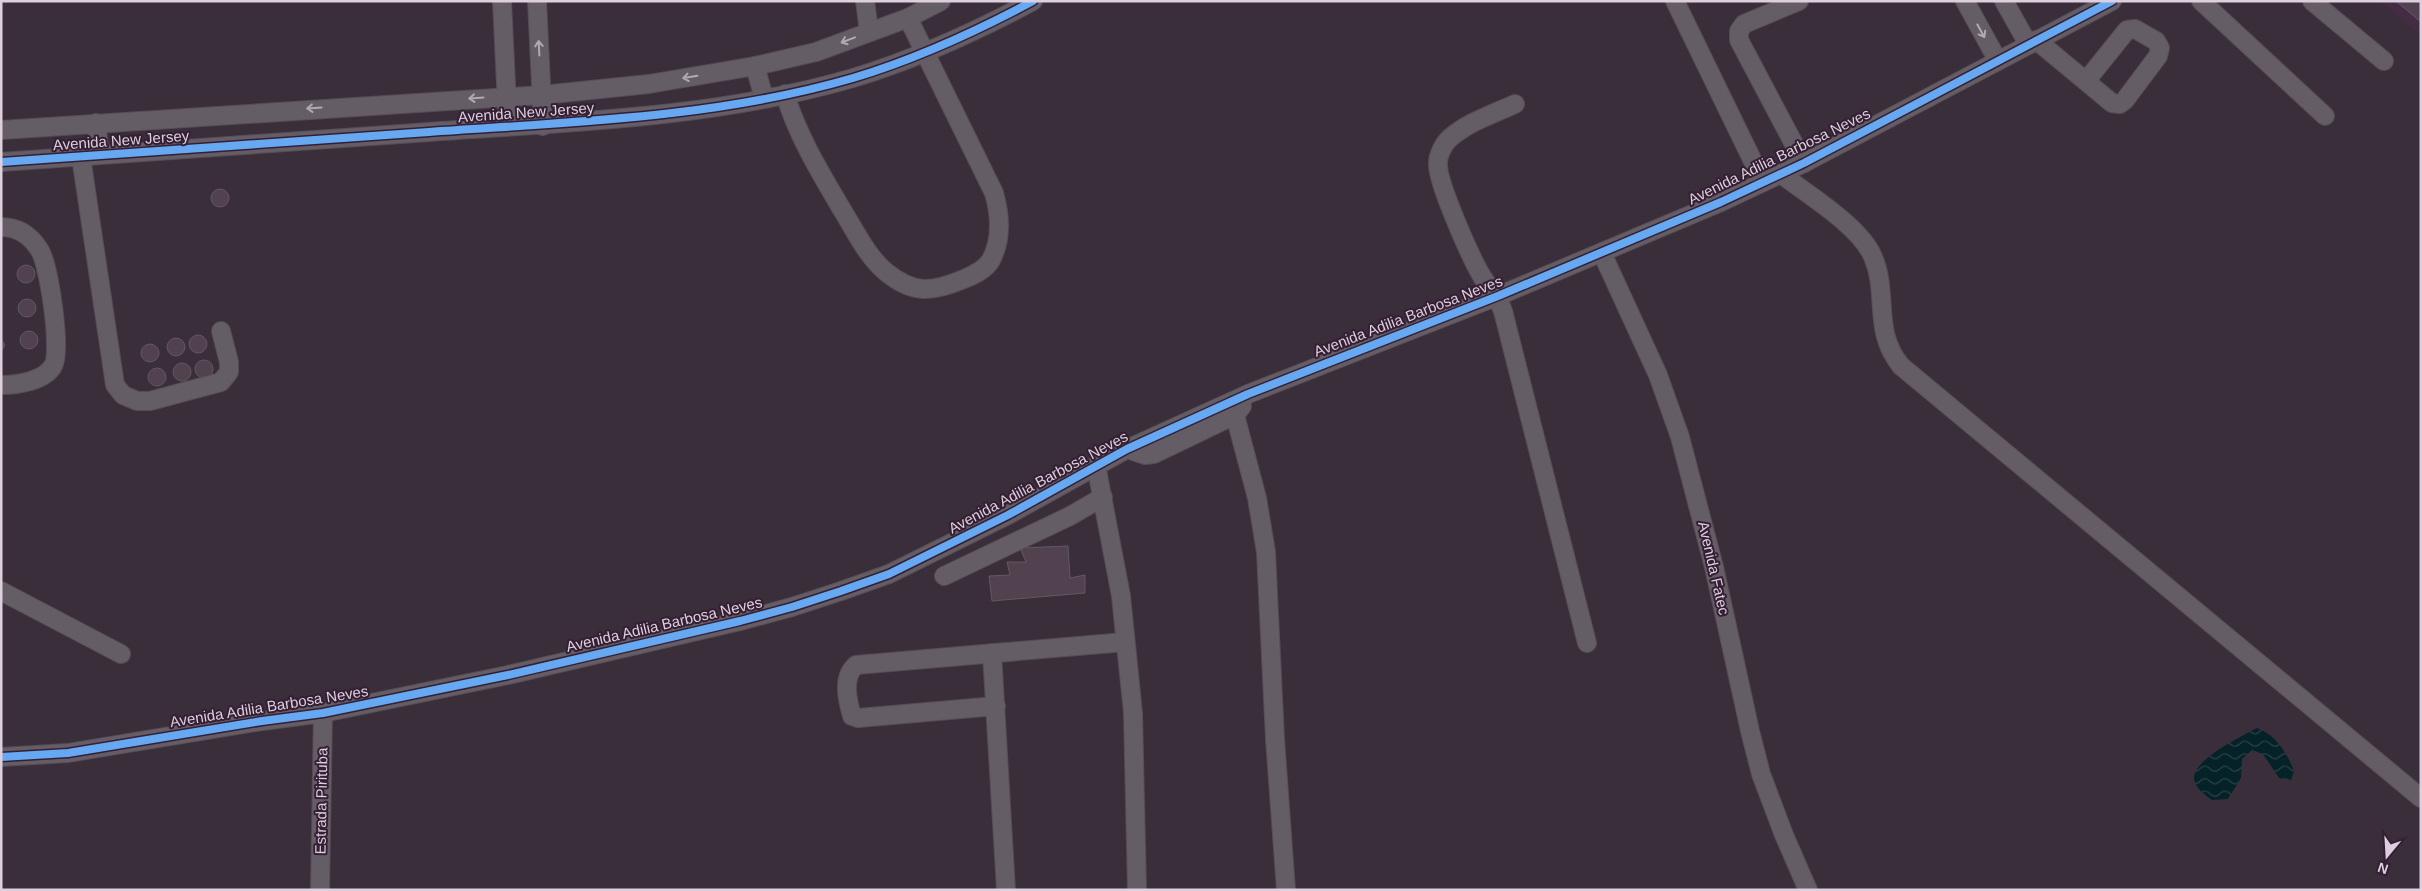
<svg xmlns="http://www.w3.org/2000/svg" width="2422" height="891" font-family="Helvetica,sans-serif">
	<defs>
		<pattern id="water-waves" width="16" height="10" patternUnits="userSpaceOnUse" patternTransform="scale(1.25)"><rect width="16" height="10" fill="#052228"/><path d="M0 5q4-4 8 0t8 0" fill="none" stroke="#294147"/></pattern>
	</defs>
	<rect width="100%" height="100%" fill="#392e39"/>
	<!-- built -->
	<path fill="#452c45" d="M2380,1H2421V36Z"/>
	<!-- water -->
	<path fill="url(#water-waves)" d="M2257,728C2276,735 2287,753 2294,771L2291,780L2279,778L2263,754L2252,750L2242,759L2241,778L2228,799L2212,800C2205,795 2195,788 2194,779C2193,759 2241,737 2257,728Z"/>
	<!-- building -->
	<g fill="#524250" stroke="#635861">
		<path d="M2396,1H2421V22Z"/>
		<circle cx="220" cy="198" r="9"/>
		<circle cx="26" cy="274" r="9"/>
		<circle cx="27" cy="308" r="9"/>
		<circle cx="29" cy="340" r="9"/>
		<circle cx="198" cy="344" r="9"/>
		<circle cx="176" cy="347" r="9"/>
		<path d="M1,339L5,345L1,352Z"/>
		<circle cx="150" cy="353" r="9"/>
		<circle cx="204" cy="369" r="9"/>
		<circle cx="182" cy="372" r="9"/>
		<circle cx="157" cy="377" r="9"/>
		<path d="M1068,546L1070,578L1085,575V593L992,601L989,576L1010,575L1007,562H1026L1020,548Z"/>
	</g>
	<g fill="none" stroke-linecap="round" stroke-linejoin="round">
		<!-- minor casing -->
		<g stroke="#554c55" stroke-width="20">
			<g id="minor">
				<path d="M502,1L508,126"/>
				<path d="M537,1L543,126"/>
				<path d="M865,1L869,31"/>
				<path d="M1675,1L1763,182"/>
				<path d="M1799,1L1744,24L1739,31V40L1804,163"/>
				<path d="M1965,1L1998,61"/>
				<path d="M2004,1L2028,44"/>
				<path d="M2201,1L2325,116"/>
				<path d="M2312,1L2384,61"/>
				<path d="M2036,40L2112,103L2120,104L2125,100L2158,56L2160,48L2156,41L2135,29L2127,30L2086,81"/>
				<path d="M755,66L764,98"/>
				<path d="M785,94C798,137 821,174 844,213C857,234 867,256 886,272C914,295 933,292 964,279C974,275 985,270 991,260C1002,239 1000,214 994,193L908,18"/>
				<path d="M1515,104C1493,114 1468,122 1450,138C1444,143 1437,156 1438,165C1438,184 1472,261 1483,278C1492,292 1497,295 1503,311L1587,643"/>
				<path d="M96,123L100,155"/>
				<path d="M1,130L542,95L649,84L755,66L816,52L908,18L941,1"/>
				<path d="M81,157L115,385L123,395L137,401H150L221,382L229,372V362L221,331"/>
				<path d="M1,162C144,152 286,142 429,132C570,122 716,118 853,78C916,59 975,32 1033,1"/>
				<path d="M1781,174C1808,195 1860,226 1873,257C1889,294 1872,331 1901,366L2421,798"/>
				<path d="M1,227C18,227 30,235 39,249C49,263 62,352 53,366C44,381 18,385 1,385"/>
				<path d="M1602,253L1658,375L1680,437L1714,567L1750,731L1761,774L1784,835L1808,890"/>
				<path d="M1235,415L1257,498L1266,552L1275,739L1286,890"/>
				<path d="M1127,449L1145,455L1154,454L1235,415L1242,406"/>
				<path d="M1096,465L1121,596L1133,713L1137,890"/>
				<path d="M944,576L1070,516L1103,497"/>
				<path d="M1,591L121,654"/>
				<path d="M992,653L1006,890"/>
				<path d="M996,706L858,718L852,716C847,699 842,677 856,665L1125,642"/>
				<path d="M1,757L68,753L262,721L323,713L508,675L740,621L792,607L841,591L889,574L1008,515L1127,449L1248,394L1498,296L1721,202L1804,163L2112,1"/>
				<path d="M320,890L323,713"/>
			</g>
		</g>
		<!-- minor -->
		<use href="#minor" stroke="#655d65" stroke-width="18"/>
		<!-- cycleway casing -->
		<g stroke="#341f34" stroke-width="11">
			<g id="cycleway">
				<path d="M1,162C144,152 286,142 429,132C570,122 716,118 853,78C916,59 975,32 1033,1"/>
				<path d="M1,757L68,753L262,721L323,713L508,675L740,621L792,607L841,591L889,574L1008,515L1127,449L1248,394L1498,296L1721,202L1804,163L2112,1"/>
			</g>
		</g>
		<!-- cycleway -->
		<use href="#cycleway" stroke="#66a8f1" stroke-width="8"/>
	</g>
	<!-- one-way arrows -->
	<defs><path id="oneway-shaft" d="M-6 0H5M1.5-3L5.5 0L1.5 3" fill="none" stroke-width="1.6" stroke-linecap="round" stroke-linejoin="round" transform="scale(1.25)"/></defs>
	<g stroke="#b3a7b3">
		<use href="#oneway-shaft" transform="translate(1981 31) rotate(61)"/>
		<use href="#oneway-shaft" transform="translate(848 40) rotate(159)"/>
		<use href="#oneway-shaft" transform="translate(539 48) rotate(-93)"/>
		<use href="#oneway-shaft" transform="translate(690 77) rotate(170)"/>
		<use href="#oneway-shaft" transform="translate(476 98) rotate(176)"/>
		<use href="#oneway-shaft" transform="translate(314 108) rotate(176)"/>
	</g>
	<g text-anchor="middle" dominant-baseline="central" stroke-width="4" stroke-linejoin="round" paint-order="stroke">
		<!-- street labels -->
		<g font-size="15" fill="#ddcfdd" stroke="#341f34">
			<text transform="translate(526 112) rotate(-4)">Avenida New Jersey</text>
			<text transform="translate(121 140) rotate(-4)">Avenida New Jersey</text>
			<text transform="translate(1779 156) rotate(-26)">Avenida Adilia Barbosa Neves</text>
			<text transform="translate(1408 316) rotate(-21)">Avenida Adilia Barbosa Neves</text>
			<text transform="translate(1038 482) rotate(-28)">Avenida Adilia Barbosa Neves</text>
			<text transform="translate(1714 568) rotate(77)">Avenida Fatec</text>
			<text transform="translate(664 624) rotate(-13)">Avenida Adilia Barbosa Neves</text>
			<text transform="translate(269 706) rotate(-9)">Avenida Adilia Barbosa Neves</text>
			<text transform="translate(321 801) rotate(-89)">Estrada Pirituba</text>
		</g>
	</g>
	<!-- border -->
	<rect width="2422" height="891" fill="none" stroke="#ddcfdd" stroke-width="5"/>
	<!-- north arrow -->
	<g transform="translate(2387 856) rotate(198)" stroke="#341f34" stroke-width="4" paint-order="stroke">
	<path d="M0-4L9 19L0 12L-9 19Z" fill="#ddcfdd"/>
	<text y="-8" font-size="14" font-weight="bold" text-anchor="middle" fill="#ddcfdd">N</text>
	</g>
</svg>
